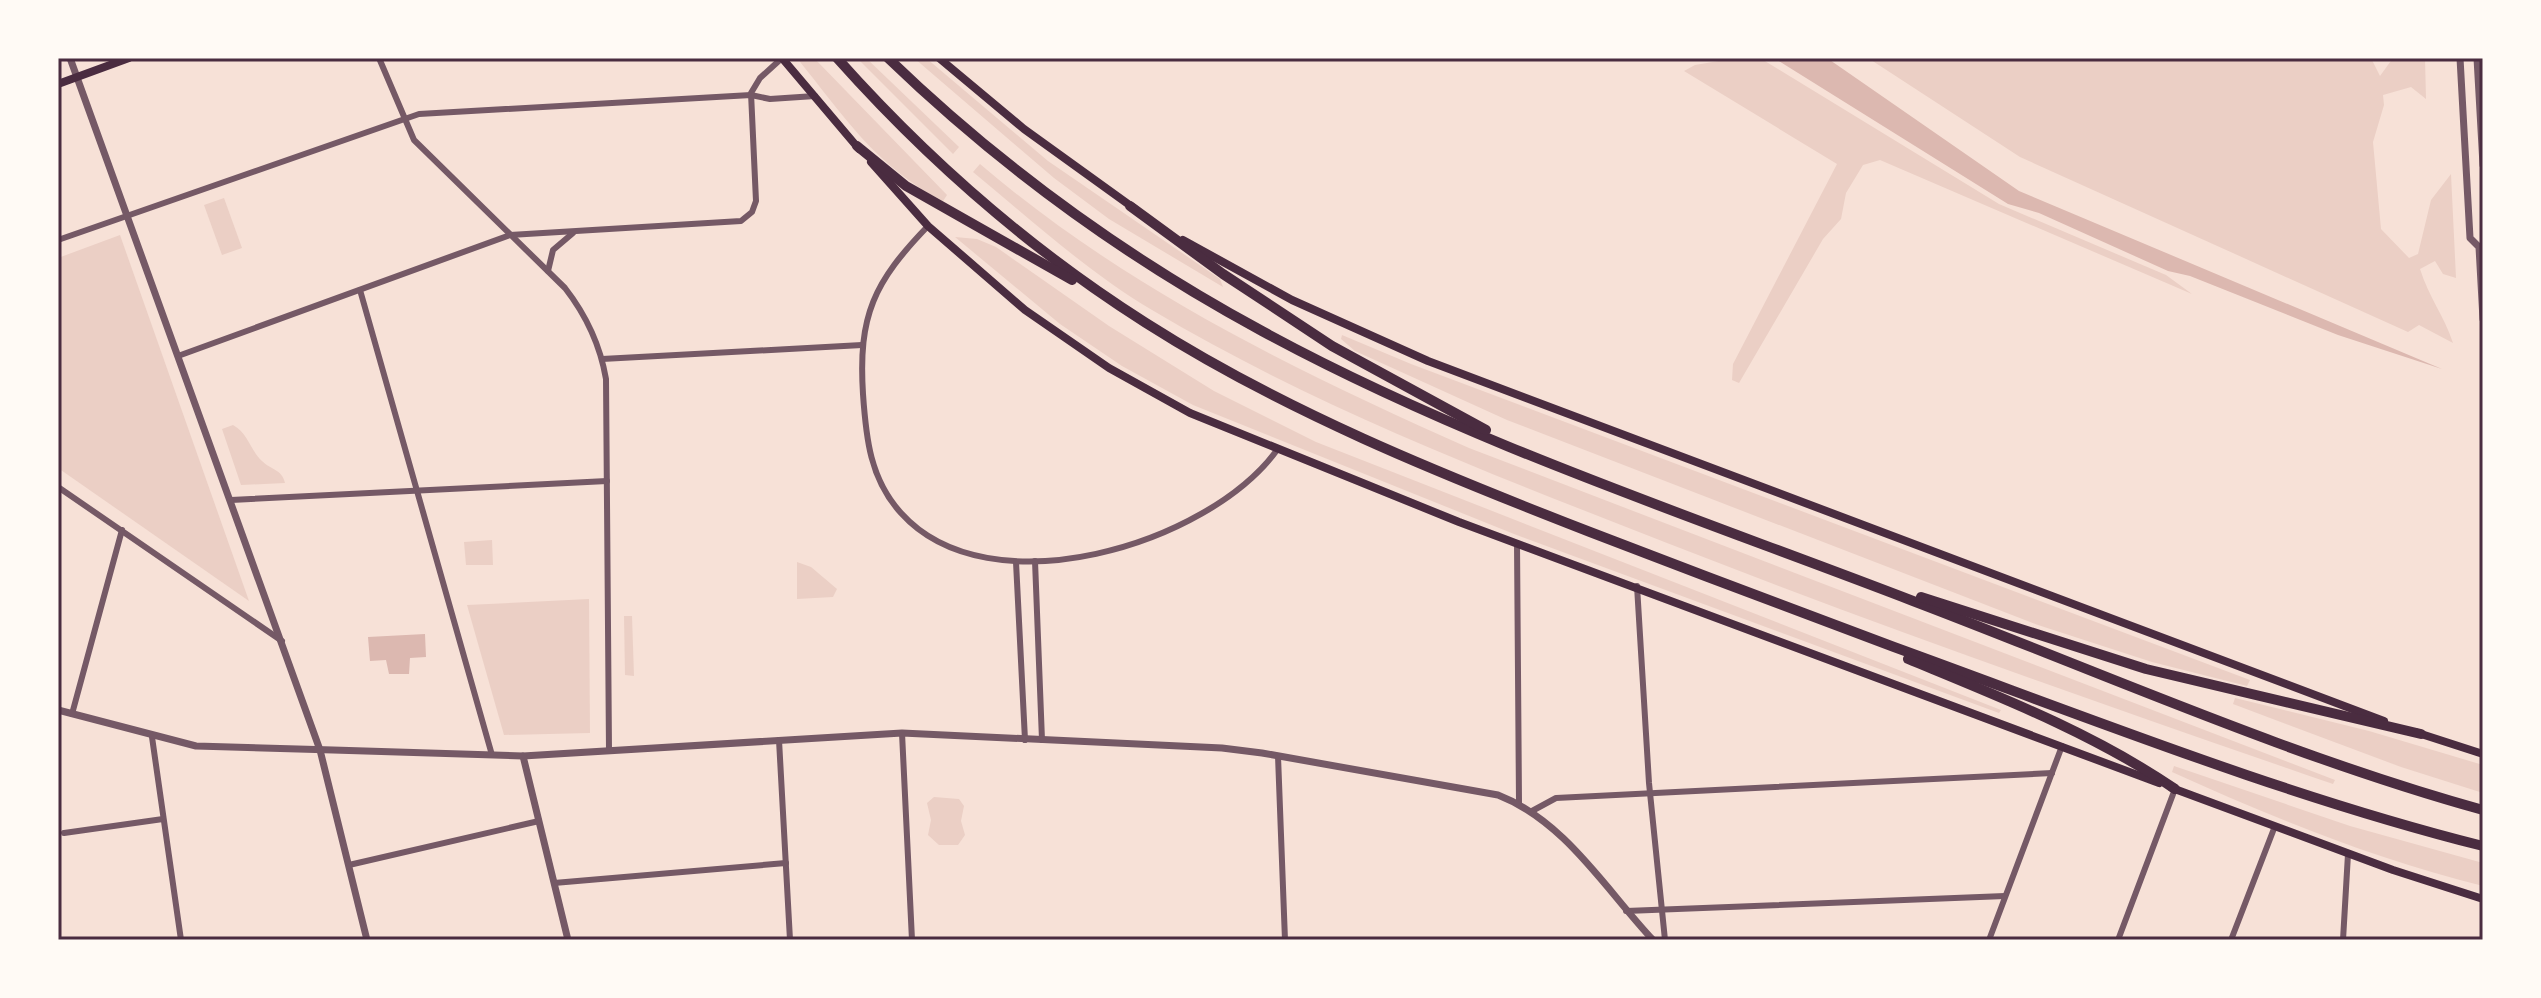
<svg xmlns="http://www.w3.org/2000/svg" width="2541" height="998" font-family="'Times New Roman',serif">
	<rect width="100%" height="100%" fill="#f7e1d7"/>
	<!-- green -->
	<g fill="#ebcfc5">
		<path d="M797,58H814L947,195L943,201C876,167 843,115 797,58Z"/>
		<path d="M857,58H866L959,147L953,154Z"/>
		<path d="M914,58H926L1048,161L1220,279L1223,287L1109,219L1054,178Z"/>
		<path d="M1736,58H1760L1999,204L2166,275L2192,294L1880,160L1863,165L1846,193L1841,219L1823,239L1739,383L1732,380L1733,364L1837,164L1684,71L1695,65Z"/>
		<path d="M1868,58H2371L2380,76L2393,58H2425L2426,99L2411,87L2383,95L2384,105L2373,142L2381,229L2409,258L2418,254L2431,200L2451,174L2456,278L2443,274L2435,261L2420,269C2429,298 2444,315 2453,343L2419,325L2408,332L2020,157Z"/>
		<path d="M980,164C1125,288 1296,371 1469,448L2335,780L2333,784C2110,707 1887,629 1667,543C1491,474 1315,407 1152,310C1088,272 1031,220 973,172Z"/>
		<path d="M224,198L242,248L222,255L204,205Z"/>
		<path d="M120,235L249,601L58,468V258Z"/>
		<path d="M955,237L977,239L996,247L1109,326L1214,391L1316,442L2001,710L1999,713L1514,534L1193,405L1122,366L1060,324Z"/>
		<path d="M1342,335L1411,364L2250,680L2247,686L2152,662L2038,625L1507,420L1355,351L1341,339Z"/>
		<path d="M233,425C248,433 250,450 262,461C271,470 282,469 285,483L241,485L222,429Z"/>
		<path d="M492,540L493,565H466L464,542Z"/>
		<path d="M797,562L811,567L837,589L833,597L797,599Z"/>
		<path d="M589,599L590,733L504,735L467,605Z"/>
		<path d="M624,616H632L634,676L625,675Z"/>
		<path d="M2235,698L2369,731L2483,765V793L2401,767L2233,704Z"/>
		<path d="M2174,766L2350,826L2483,863V886C2377,860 2271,817 2172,772Z"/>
		<path d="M934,797L959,799L964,806L961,821L965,835L958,845H939L928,835L931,820L927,803Z"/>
	</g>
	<!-- water -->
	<g fill="#dcb8b0">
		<path d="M1774,58H1827L2019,191L2442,369L2338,335L2190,276L2168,271L2039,213L2008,204Z"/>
		<path d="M425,634L426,657L410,658L409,674H389L386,660L370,661L368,637Z"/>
	</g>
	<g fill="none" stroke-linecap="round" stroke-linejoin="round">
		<!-- minor -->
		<g stroke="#755966" stroke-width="6">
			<path d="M379,58L414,140L565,288C586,315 600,344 606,379L609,750"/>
			<path d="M928,226C874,282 858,315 863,394C866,438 870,479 901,513C989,611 1208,545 1277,450"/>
			<path d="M58,240L419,114L751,95L770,99L815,96"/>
			<path d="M548,271L553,250L573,233"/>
			<path d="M360,290L492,755"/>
			<path d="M178,356L510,235L741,221L752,212L756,201L751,93L760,78L782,58"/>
			<path d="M602,359L862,345"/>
			<path d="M58,487L282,641"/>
			<path d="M231,500L607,481"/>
			<path d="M1517,543L1519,803"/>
			<path d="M1035,561L1042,740"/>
			<path d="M1016,562L1025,740"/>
			<path d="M1637,586L1649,783L1665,940"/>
			<path d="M72,714L122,530"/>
			<path d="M902,733L912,940"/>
			<path d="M152,737L181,940"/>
			<path d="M779,740L790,940"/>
			<path d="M1278,756L1285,940"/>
			<path d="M1532,811L1556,798L2052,773"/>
			<path d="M64,833L163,819"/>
			<path d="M349,865L539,821"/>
			<path d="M554,883L786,863"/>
			<path d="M1626,911L2005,896"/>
			<path d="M1989,940L2062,746"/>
			<path d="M2118,940L2175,789"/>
			<path d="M2231,940L2275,826"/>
			<path d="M2343,940L2348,854"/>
		</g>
		<!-- tertiary -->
		<g stroke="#755966" stroke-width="7">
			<path d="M70,58L320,750L367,940"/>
			<path d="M2460,58L2470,238L2479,247L2483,319"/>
			<path d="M2477,58L2483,165"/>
			<path d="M58,710L196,746L333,750L523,756L902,733L1222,748L1262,753L1498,795C1565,821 1606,890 1653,940"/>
			<path d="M523,756L568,940"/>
		</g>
		<!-- secondary -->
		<g stroke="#4a2c40" stroke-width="8">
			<path d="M782,58L859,149"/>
			<path d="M939,58L1024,129L1135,209"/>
			<path d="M58,84L129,58"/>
			<path d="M871,162L928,226L1025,310L1109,368L1190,413L1459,522L2159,783"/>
			<path d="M1183,240L1292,300L1428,361L2384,721"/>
			<path d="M2415,732L2483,754"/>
			<path d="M2172,788L2393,870L2483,899"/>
		</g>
		<!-- motorway -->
		<g stroke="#4a2c40" stroke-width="10">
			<path d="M837,58C927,159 1031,250 1146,323C1284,411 1438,473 1590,532C1691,571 1793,609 1894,647C2087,717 2284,796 2483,846"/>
			<path d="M888,58C1000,166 1125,257 1262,331C1468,443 1695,517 1913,601C2100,672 2291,757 2483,810"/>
			<path d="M857,146L906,186L1072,280"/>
			<path d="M1130,206L1223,274L1332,346L1486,430"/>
			<path d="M1921,597L2146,669L2421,734"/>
			<path d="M1908,659C2000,697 2093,733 2175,789"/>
		</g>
	</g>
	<!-- border -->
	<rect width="2541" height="998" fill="none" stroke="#fffaf5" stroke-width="120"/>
	<rect x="60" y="60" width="2421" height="878" fill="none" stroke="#4a2c40" stroke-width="3"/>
</svg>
